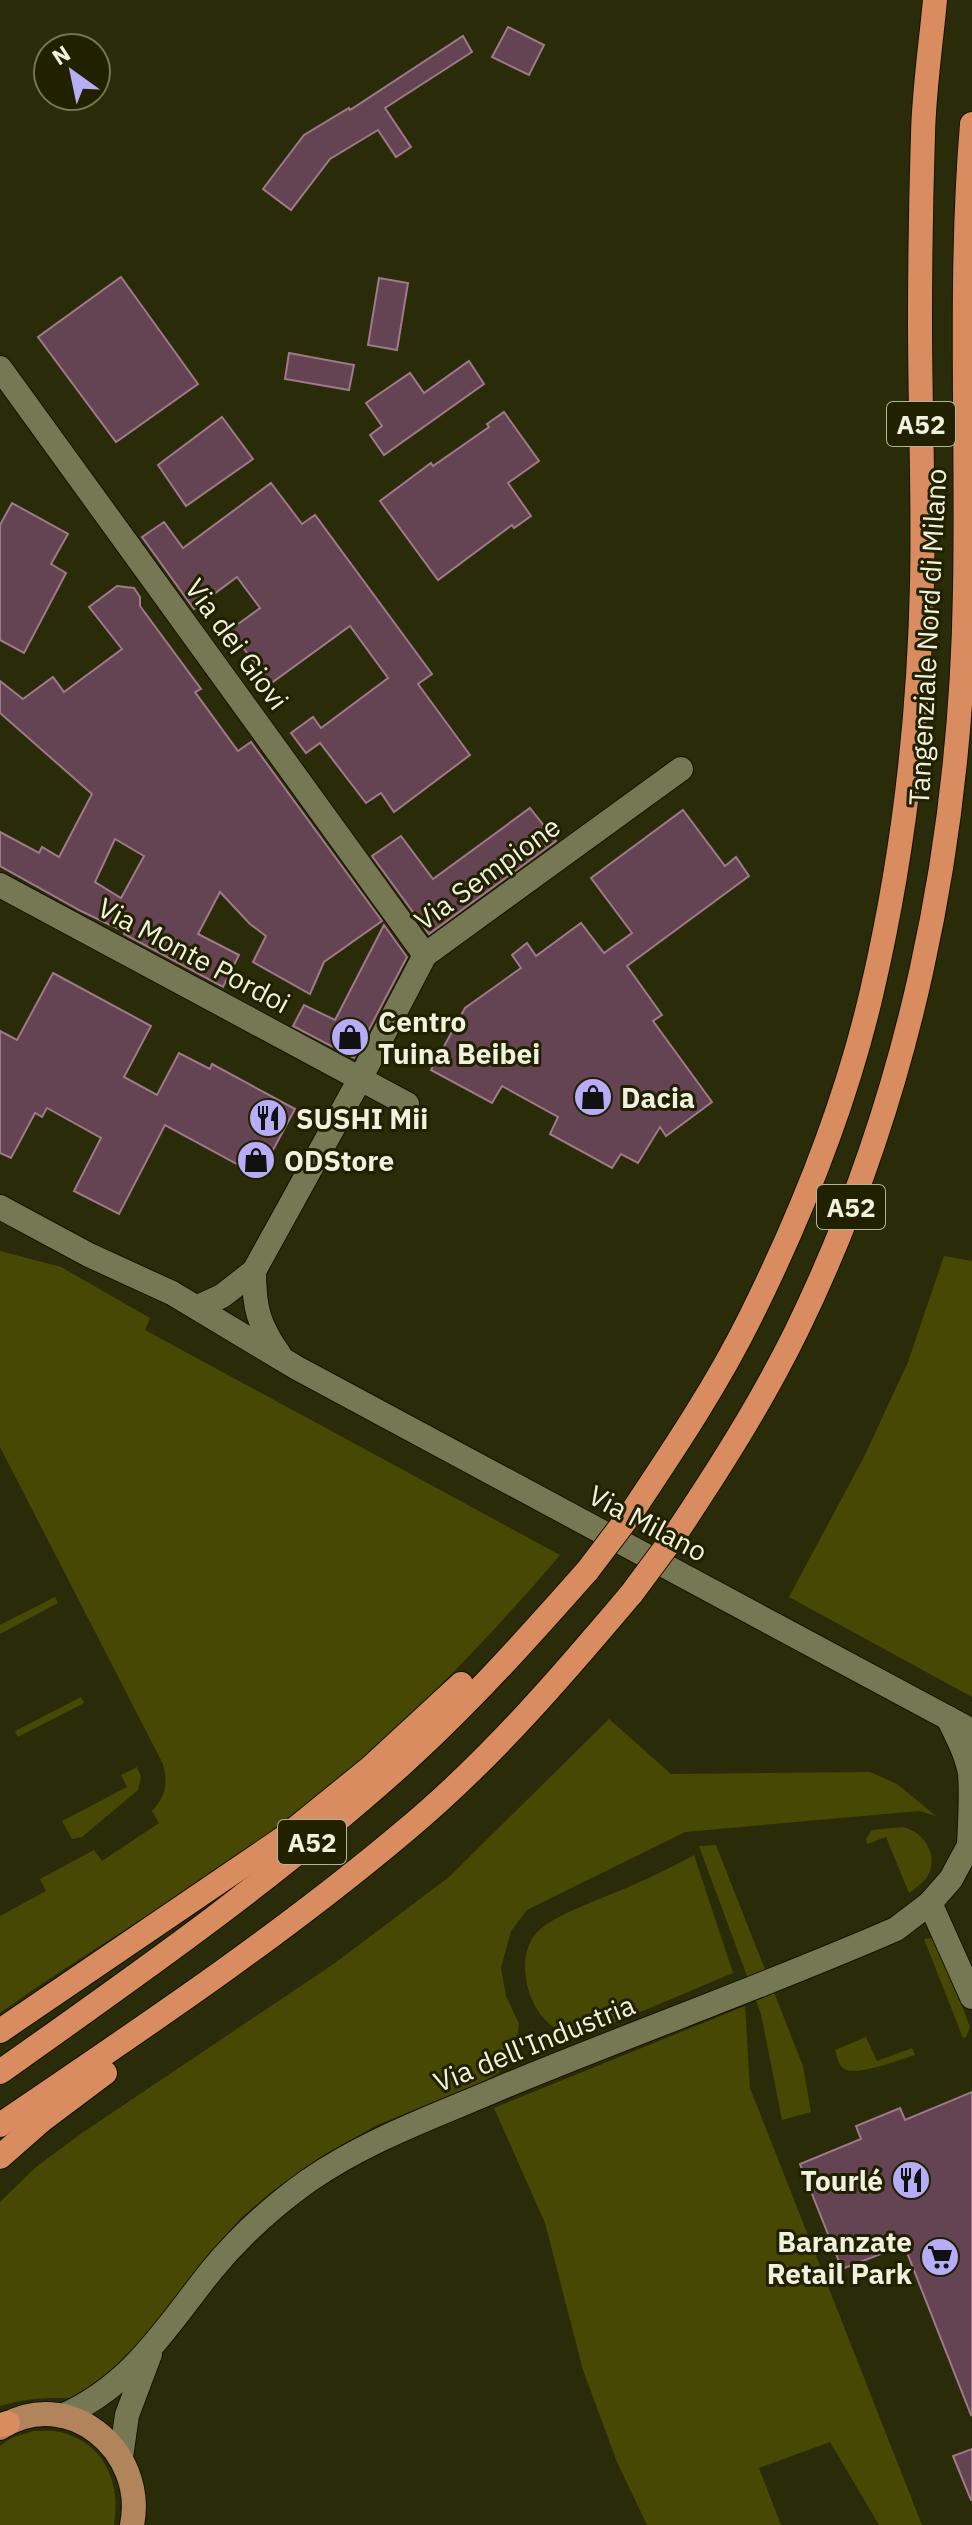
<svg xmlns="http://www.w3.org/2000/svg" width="972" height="2525" font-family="'IBM Plex Sans',sans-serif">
	<rect width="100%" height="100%" fill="#2a2b08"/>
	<!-- green -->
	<g fill="#484805">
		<path d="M0,1251L61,1267L150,1318L145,1330L560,1555C486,1642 396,1735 306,1806C209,1882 100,1941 0,2013V1916L46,1891L40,1879L94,1850L102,1861L159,1823L152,1811C166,1796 168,1783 163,1764L0,1447Z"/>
		<path d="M944,1256L972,1261V1697L789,1597L864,1457L908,1362Z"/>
		<path d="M55,1597L58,1603L0,1634V1625Z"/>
		<path d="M81,1697L84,1703L18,1737L15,1731Z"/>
		<path d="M609,1719L671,1774L870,1772L897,1784L936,1816L919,1811L685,1832L527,1910L511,1931L501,1968L506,1996L519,2024L515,2052L498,2073L486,2081L375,2126L324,2155L271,2192L241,2218L206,2257L131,2357L82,2399C52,2397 29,2397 0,2406V2202L36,2167L82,2133L335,1963L449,1877Z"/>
		<path d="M137,1767L141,1777L138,1790L82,1837L72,1839L62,1821L127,1787L121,1775Z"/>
		<path d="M903,1827C926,1832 941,1860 925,1880C920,1885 914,1889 909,1893L886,1837L867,1844L866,1839L872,1830Z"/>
		<path d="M716,1845L803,2066L811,2112L782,2120L761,2014L699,1846Z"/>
		<path d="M694,1855L733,1973L593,2032C580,2034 569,2035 557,2029C528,2013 515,1962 534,1936C549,1915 608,1897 633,1885C654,1876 674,1866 694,1855Z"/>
		<path d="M932,1938L938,1943L970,2027L966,2037L963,2038L924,1939Z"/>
		<path d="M745,2006L750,2088L922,2525H879L830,2442L759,2468L781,2525H647L617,2462L583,2370L545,2223L494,2108Z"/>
		<path d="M866,2037L877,2061L912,2048L915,2055C901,2059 854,2078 843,2068C838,2064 837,2056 835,2050Z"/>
		<path d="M34,2431C42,2431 52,2430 60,2432C105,2443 121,2483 114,2525H0V2446L11,2438Z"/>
	</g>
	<!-- building -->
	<g fill="#644352" stroke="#9f798a" stroke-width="2" fill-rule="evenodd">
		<path d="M508,27L544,45L529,75L492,57Z"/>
		<path d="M463,36L472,52L385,108L411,147L396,157L378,130L330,159L291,210L263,189L304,135L349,108L350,110Z"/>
		<path d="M121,277L198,384L116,442L38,337Z"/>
		<path d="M379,278L408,283L397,350L368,345Z"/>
		<path d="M289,353L354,365L349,390L285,379Z"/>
		<path d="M469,361L484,384L384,455L370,435L382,426L366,403L410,373L424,393Z"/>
		<path d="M504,412L539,461L508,483L531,516L514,528L512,525L438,580L380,501L431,463L433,466L489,427L487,424Z"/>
		<path d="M222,417L253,459L186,506L158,465Z"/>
		<path d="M271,483L302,524L315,515L432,674L418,684L470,755L394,812L381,793L366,803L320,743L306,753L291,733L313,717L321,728L388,678L350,626L270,684L230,630L260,608L237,577L194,609L142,537L164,522L183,548Z"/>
		<path d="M12,503L68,534L51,564L66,573L24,653L0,640V525Z"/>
		<path d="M117,586L134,588L140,597V606L201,689L195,692L238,751L251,742L382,921L324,962L310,994L253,962L266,936L250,924L220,892L198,934L239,955L223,987L124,934L125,932L81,911L0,866V832L39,853L42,847L59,857L92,794L0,713V681L23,699L53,677L64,692L122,649L89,607ZM115,839L144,856L121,898L95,882Z"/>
		<path d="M530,808L556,841L429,934L372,856L401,836L433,879Z"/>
		<path d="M683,810L725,866L736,857L749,876L627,966L662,1015L653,1021L712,1102L666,1136L660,1127L638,1163L621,1154L612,1168L550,1134L558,1117L502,1086L492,1103L431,1070L465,1008L521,968L512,955L527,943L536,956L581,923L604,953L632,933L591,878Z"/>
		<path d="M384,925L407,957L354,1058L293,1026L304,1005L335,1020Z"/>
		<path d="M53,973L151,1026L124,1077L157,1095L179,1053L210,1069L212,1064L295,1109L259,1176L165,1125L119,1214L74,1191L101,1138L47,1108L42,1117L35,1113L11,1158L0,1153V1031L17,1040Z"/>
		<path d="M972,2092V2414L971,2415L904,2245L842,2269L800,2164L861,2139L856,2126L900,2108L905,2120Z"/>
		<path d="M972,2449V2500H971L953,2456Z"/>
	</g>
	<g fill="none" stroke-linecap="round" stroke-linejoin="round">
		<!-- minor casing -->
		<g stroke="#131300" stroke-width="26">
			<g id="minor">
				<path d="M0,368L425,955"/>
				<path d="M0,885L407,1104"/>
				<path d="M0,1207L89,1255L172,1293L297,1368L972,1731"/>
				<path d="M254,1271C254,1307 258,1324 279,1354"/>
				<path d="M198,1307L222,1296L254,1271L360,1079L425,955L681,769"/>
				<path d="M948,1718C957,1736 966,1753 970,1773C972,1796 970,1822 969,1845"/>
				<path d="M930,1903L972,1997"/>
				<path d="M62,2416C132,2385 165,2329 211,2271C239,2237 273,2206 308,2181C367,2140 433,2117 498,2089C630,2034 765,1986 896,1929L930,1903L951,1879L972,1840"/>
				<path d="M121,2457L127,2415L150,2354"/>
			</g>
		</g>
		<!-- major casing -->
		<g stroke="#131300" stroke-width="26">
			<path id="major" d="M0,2428C68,2384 147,2451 132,2525"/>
		</g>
		<!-- highway casing -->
		<g stroke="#131300" stroke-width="26">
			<g id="highway">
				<path d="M632,1512C674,1449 717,1385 751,1316C802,1213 846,1104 872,991C903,858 919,721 922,584C924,497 920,410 920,323C920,260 921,197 923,134C924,89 931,44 935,0"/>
				<path d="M675,1535C719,1469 761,1403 796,1332C909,1101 961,847 965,590C968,435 959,279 972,124"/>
				<path d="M0,2031L285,1837L370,1768L461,1684"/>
				<path d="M0,2072C137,1975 274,1879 399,1767C467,1706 528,1638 588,1570"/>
				<path d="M0,2125C138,2031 278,1938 406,1830C490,1760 562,1676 632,1593"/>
				<path d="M0,2157L41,2121L105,2073"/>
				<path d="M0,2425L8,2423"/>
			</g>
		</g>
		<!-- minor -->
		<use href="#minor" stroke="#767854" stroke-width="24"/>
		<!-- major -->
		<use href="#major" stroke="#b1845b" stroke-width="24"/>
		<!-- highway -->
		<use href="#highway" stroke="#d98c60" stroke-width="24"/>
		<!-- highway-bridge casing -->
		<g stroke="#131300" stroke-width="26" stroke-linecap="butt">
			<g id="highway-bridge">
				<path d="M588,1570L632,1512"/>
				<path d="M632,1593L675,1535"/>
			</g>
		</g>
		<!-- highway-bridge -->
		<use href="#highway-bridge" stroke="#d98c60" stroke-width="24"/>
	</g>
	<!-- icons -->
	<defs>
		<g id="shop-disc" transform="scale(2)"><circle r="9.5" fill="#b6acf8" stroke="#212100"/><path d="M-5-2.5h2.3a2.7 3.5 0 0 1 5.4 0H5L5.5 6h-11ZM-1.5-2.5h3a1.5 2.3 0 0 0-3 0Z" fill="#111"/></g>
		<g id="restaurant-disc" transform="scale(2)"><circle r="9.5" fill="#b6acf8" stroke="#212100"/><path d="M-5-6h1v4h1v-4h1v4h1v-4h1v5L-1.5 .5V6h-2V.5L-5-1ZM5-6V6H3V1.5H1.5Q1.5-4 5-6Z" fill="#111"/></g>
		<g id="supermarket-disc" transform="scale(2)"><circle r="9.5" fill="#b6acf8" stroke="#212100"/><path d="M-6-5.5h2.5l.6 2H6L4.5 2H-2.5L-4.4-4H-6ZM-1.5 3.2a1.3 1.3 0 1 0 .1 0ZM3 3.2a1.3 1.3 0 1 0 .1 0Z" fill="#111"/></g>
	</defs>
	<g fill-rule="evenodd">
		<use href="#shop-disc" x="350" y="1037"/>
		<use href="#shop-disc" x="593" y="1097"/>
		<use href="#restaurant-disc" x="268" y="1118"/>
		<use href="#shop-disc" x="256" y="1160"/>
		<use href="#restaurant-disc" x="911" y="2180"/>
		<use href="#supermarket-disc" x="940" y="2257"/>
	</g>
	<g text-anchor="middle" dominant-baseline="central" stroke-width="6" stroke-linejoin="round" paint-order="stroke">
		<!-- shield labels -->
		<g fill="#212100" stroke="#b2b39b" stroke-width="2">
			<rect x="887" y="402" width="68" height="44" rx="6"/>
			<rect x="817" y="1185" width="68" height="44" rx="6"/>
			<rect x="278" y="1820" width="68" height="44" rx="6"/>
		</g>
		<g font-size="26" font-weight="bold" fill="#f0f1de">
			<text x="921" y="424">A52</text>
			<text x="851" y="1207">A52</text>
			<text x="312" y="1842">A52</text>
		</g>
		<!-- street labels -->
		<g font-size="28" fill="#f0f1de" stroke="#212100">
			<text transform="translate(927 637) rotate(-87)">Tangenziale Nord di Milano</text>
			<text transform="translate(237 644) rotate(54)">Via dei Giovi</text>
			<text transform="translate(487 873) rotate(-36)">Via Sempione</text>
			<text transform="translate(194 955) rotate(28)">Via Monte Pordoi</text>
			<text transform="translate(648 1523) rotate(28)">Via Milano</text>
			<text transform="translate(534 2043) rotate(-22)">Via dell'Industria</text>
		</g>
		<!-- poi labels -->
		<g font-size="28" font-weight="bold" fill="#f0f1de" stroke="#212100" text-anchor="start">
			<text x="378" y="1021">Centro<tspan x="378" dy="32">Tuina Beibei</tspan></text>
			<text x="621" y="1097">Dacia</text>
			<text x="296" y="1118">SUSHI Mii</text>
			<text x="284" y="1160">ODStore</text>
			<text x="883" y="2180" text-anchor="end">Tourlé</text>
			<text x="912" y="2241" text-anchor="end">Baranzate<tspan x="912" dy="32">Retail Park</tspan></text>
		</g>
	</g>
	<!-- north arrow -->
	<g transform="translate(72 72) rotate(327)"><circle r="38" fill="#212100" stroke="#747459" stroke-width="2"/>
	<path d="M0-6L14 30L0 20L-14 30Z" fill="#b6acf8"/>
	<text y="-12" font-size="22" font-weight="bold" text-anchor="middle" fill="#f0f1de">N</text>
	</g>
</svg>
